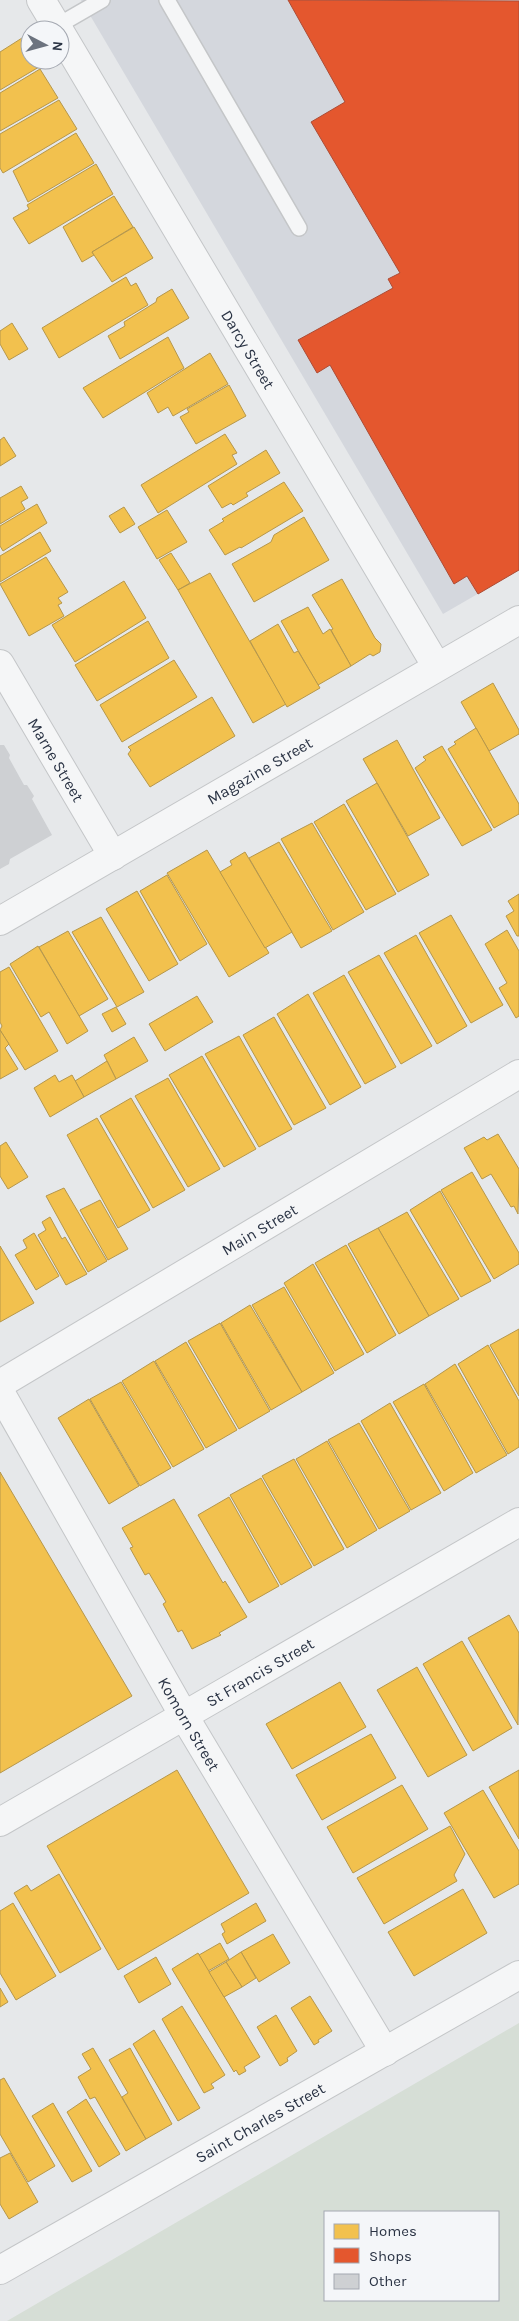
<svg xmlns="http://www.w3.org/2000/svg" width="519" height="2321" font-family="Karla,sans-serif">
	<rect width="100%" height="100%" fill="#e6e8ea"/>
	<!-- built -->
	<path fill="#d4d7dd" d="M81,0H519V570L443,614Z"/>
	<!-- green -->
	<path fill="#d6ded6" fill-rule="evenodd" d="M519,2023V2321H7ZM498,2212V2300H325V2212Z"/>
	<!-- homes -->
	<g fill="#f2c14e" stroke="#b6974b">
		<path d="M22,38L30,52V60H35L39,67L0,90V52Z"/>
		<path d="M40,69L58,98L0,131V93Z"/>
		<path d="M59,100L77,129L3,173L0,168V134Z"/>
		<path d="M76,133L94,163L28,202L13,171Z"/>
		<path d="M96,164L113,194L29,244L13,218L29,209L27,205Z"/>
		<path d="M114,196L133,227L92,252L94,255L82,262L63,227Z"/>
		<path d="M134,227L153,258L112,282L92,252Z"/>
		<path d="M126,277L131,286L136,283L148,305L59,358L42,328Z"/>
		<path d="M172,289L189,318L120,359L108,336L125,326L124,322L156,302L157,298Z"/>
		<path d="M12,323L28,349L9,360L0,344V331Z"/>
		<path d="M168,337L184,368L103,418L83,388Z"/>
		<path d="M210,353L228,384L173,416L168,407L158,413L147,393Z"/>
		<path d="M229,385L246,416L196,444L180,417L189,412L187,409Z"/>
		<path d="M225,434L237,453L232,455L237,464L158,513L141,485Z"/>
		<path d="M4,437L16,456L0,466V440Z"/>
		<path d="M266,450L280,473L246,493L248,496L233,505L231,503L222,508L208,486Z"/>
		<path d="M284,482L303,511L241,548L240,547L225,555L209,530L224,521L222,519Z"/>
		<path d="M21,486L28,498L21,502L25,509L0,524V498Z"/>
		<path d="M37,504L47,523L3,551L0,546V526Z"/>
		<path d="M124,507L135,524L120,533L109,516Z"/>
		<path d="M167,510L187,542L157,559L138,527Z"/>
		<path d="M304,517L329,560L254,602L232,564L271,542L274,535Z"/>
		<path d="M40,532L51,551L0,582V556Z"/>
		<path d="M171,553L190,583L178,590L159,560Z"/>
		<path d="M46,557L68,592L58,598L62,603L58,605L64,616L29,636L0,584Z"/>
		<path d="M210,573L286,704L253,723L178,590Z"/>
		<path d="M342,579L375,638L381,644L380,652L373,656L370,654L351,666L331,630L333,629L312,595Z"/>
		<path d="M124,581L146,618L75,662L52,625Z"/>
		<path d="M308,607L323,634L330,629L351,666L318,685L281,621Z"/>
		<path d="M148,621L169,658L97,701L75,665Z"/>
		<path d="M278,624L294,653L298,651L320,688L287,707L250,641Z"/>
		<path d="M174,660L197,697L122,742L100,705Z"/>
		<path d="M493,683L519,730V734L489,751L461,702Z"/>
		<path d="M212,697L235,736L150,787L128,754L131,750L128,747Z"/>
		<path d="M476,728L519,804V814L494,828L448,749L456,744L454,742Z"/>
		<path d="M397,740L440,818L408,836L363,759Z"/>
		<path d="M442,746L492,830L462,846L415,768L426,760L423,757Z"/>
		<path d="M377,783L429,875L398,892L346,801Z"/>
		<path d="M344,804L396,894L366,910L314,822Z"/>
		<path d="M312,823L364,912L333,930L281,839Z"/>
		<path d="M279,842L332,931L301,948L249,858Z"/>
		<path d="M207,850L269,953L229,977L167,873Z"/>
		<path d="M245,852L292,932L265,948L220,872L232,865L230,861Z"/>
		<path d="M167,875L207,944L180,961L140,891Z"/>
		<path d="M137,891L178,964L149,981L106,909Z"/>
		<path d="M519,894V936H517L506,916L514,911L508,901Z"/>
		<path d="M451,915L503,1005L471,1023L419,933Z"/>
		<path d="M101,917L144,992L117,1007L72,932Z"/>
		<path d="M507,930L519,951V1016L516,1018L499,988L507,983L485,944Z"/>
		<path d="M68,931L108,999L79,1016L39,947Z"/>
		<path d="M416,935L467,1026L437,1044L384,953Z"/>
		<path d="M38,946L88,1031L67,1044L49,1012L41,1017L10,964Z"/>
		<path d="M379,955L432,1046L401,1064L348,972Z"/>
		<path d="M9,967L58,1051L25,1070L0,1030L2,1026L0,1022V972Z"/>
		<path d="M344,975L396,1067L365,1084L313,993Z"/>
		<path d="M308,994L361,1087L330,1105L277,1014Z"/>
		<path d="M197,996L213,1022L165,1051L149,1024Z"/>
		<path d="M116,1007L126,1024L112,1032L102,1014Z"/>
		<path d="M274,1017L326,1108L294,1125L243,1035Z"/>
		<path d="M0,1030L9,1044L5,1048L18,1069L0,1079Z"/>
		<path d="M239,1036L292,1129L259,1147L205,1054Z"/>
		<path d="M134,1037L148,1061L116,1079L104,1055Z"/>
		<path d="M202,1056L256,1149L224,1167L169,1075Z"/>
		<path d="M107,1061L116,1079L84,1097L75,1081Z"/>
		<path d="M55,1075L59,1082L72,1075L84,1097L50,1117L34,1088Z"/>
		<path d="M168,1078L220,1169L188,1187L135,1096Z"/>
		<path d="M131,1098L185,1190L153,1208L100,1116Z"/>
		<path d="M97,1118L150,1210L118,1228L67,1135Z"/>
		<path d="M498,1134L519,1169L518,1214L514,1206L511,1207L491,1174L482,1179L464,1148L484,1137L487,1140Z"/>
		<path d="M6,1142L28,1177L8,1189L0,1176V1146Z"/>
		<path d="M472,1172L519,1253V1264L494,1279L441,1190Z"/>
		<path d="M64,1188L107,1261L88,1272L46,1196Z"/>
		<path d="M440,1191L491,1281L461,1297L410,1210Z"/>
		<path d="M100,1200L128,1249L108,1260L80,1210Z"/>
		<path d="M407,1212L459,1299L429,1316L378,1228Z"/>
		<path d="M50,1217L62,1239L65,1237L87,1274L66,1285L38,1235L46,1230L42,1222Z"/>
		<path d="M378,1228L429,1316L399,1334L348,1244Z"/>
		<path d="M34,1233L59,1276L36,1290L15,1255L27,1248L23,1240Z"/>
		<path d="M346,1245L396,1335L367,1353L315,1263Z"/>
		<path d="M0,1246L34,1303L0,1322Z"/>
		<path d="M313,1264L364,1354L335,1371L284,1283Z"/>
		<path d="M284,1287L334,1373L302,1392L252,1305Z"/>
		<path d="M250,1305L302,1392L271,1410L221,1323Z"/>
		<path d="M220,1323L270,1411L239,1429L188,1341Z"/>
		<path d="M519,1329V1396L490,1345Z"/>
		<path d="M186,1342L237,1430L206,1448L155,1361Z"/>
		<path d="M488,1345L519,1401V1447L508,1454L458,1364Z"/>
		<path d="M154,1361L204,1449L173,1467L122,1381Z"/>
		<path d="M455,1364L507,1455L476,1473L425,1384Z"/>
		<path d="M121,1382L171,1468L140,1486L90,1399Z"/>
		<path d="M424,1384L473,1473L444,1491L393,1402Z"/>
		<path d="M89,1399L139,1486L109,1504L58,1418Z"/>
		<path d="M390,1403L441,1493L411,1510L361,1421Z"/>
		<path d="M359,1423L410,1511L379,1529L328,1440Z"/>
		<path d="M327,1441L377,1530L347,1548L296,1459Z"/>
		<path d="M294,1459L344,1549L314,1566L262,1476Z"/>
		<path d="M0,1472L132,1696L0,1773Z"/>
		<path d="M261,1478L312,1567L281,1585L230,1495Z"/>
		<path d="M229,1497L279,1586L249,1603L198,1515Z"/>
		<path d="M174,1499L223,1583L225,1581L247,1617L219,1633L221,1635L192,1649L182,1630L178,1632L163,1604L166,1602L149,1573L145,1575L130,1548L133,1547L122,1528Z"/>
		<path d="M509,1615L519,1633L518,1725L468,1638Z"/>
		<path d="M462,1641L512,1728L473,1751L423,1664Z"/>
		<path d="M417,1667L467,1755L428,1777L377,1690Z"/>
		<path d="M340,1682L366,1727L292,1769L266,1724Z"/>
		<path d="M371,1734L396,1778L322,1820L296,1775Z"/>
		<path d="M177,1770L249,1893L118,1970L47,1846Z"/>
		<path d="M519,1770V1839L489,1787Z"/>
		<path d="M402,1785L428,1829L353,1873L327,1827Z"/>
		<path d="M483,1790L519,1851V1884L494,1898L444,1813Z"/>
		<path d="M450,1826L465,1854L454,1875L457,1881L384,1924L357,1878Z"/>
		<path d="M59,1874L101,1949L60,1973L14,1893L27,1885L31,1891Z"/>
		<path d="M463,1889L487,1933L414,1976L388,1932Z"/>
		<path d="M13,1903L56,1976L16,2000L0,1973V1911Z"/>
		<path d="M256,1903L266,1921L227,1944L222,1934L225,1932L221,1924Z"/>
		<path d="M273,1934L290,1963L259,1982L241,1952Z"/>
		<path d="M220,1943L229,1959L208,1971L199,1955Z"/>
		<path d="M241,1952L256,1978L242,1987L226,1962Z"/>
		<path d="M198,1953L260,2057L244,2067L246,2071L239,2075L236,2070L234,2072L172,1969Z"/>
		<path d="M156,1957L171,1984L139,2003L124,1976Z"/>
		<path d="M226,1962L242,1987L224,1997L209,1972Z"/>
		<path d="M0,1988L8,2002L0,2007Z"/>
		<path d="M310,1996L332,2031L318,2040L319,2042L314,2045L291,2008Z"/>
		<path d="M182,2006L225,2075L211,2084L214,2088L204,2093L162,2019Z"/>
		<path d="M276,2015L297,2051L287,2058L288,2061L280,2066L257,2027Z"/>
		<path d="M154,2030L200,2108L178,2121L133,2044Z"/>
		<path d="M93,2048L146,2139L126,2151L95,2097L90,2099L78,2077L91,2069L82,2054Z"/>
		<path d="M130,2048L172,2124L146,2139L122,2097L128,2093L109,2060Z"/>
		<path d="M4,2078L55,2166L28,2182L0,2134V2080Z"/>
		<path d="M86,2099L120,2154L99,2167L67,2112Z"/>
		<path d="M53,2103L92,2171L72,2182L32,2116Z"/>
		<path d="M10,2153L38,2202L9,2219L0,2204V2158Z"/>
	</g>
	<!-- shops -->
	<path fill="#e4572e" stroke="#ac4c35" d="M288,0L519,1V570L478,594L467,576L454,584L330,365L317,373L298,340L393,288L388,279L400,273L311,122L345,102Z"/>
	<!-- building -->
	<path fill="#ced0d3" d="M0,745H4L10,755L9,758L24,785H27L34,796L32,799L52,835L10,859L9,864L0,869Z"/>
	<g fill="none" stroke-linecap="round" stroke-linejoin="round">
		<!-- service casing -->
		<g stroke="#c4c6c8" stroke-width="18">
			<g id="service">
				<path d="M167,0L299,228"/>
				<path d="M57,26L102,0"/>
			</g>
		</g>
		<!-- minor casing -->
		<g stroke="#c4c6c8" stroke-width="30">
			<g id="minor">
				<path d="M41,0L59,30"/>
				<path id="s1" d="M60,32L437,667"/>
				<path id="s2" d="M0,664L113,856"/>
				<path id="s3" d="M0,921L519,620"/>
				<path id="s4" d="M0,1384L519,1074"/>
				<path id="s5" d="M0,1392L184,1716L385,2052"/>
				<path id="s6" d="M0,1822L519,1522"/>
			</g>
		</g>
		<!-- tertiary casing -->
		<g stroke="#c4c6c8" stroke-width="30">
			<g id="tertiary">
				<path id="s7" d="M0,2270L519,1975"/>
			</g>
		</g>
		<!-- service -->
		<use href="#service" stroke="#f5f6f7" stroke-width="15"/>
		<!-- minor -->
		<use href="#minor" stroke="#f5f6f7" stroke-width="28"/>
		<!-- tertiary -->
		<use href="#tertiary" stroke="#f5f6f7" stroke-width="28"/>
	</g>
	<g text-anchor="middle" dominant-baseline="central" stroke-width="5" stroke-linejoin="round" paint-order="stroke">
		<!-- street labels -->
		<g font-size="16" fill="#2b3445" stroke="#f4f6f9">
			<text stroke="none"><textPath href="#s1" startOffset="369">Darcy Street</textPath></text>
			<text stroke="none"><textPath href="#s2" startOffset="111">Marne Street</textPath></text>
			<text stroke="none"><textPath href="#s3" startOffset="300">Magazine Street</textPath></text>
			<text stroke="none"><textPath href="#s4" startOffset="302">Main Street</textPath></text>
			<text stroke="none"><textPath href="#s6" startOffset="300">St Francis Street</textPath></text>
			<text stroke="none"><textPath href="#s5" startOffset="382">Komorn Street</textPath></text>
			<text stroke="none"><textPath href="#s7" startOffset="299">Saint Charles Street</textPath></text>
		</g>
	</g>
	<!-- legend -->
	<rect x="324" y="2211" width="175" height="90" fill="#f4f6f9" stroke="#a4a8b1"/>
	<rect x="334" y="2224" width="25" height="15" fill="#f2c14e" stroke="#a4a8b1"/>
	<text x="369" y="2236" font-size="15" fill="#2b3445">Homes</text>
	<rect x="334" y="2248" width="25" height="15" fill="#e4572e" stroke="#a4a8b1"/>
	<text x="369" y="2261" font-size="15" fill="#2b3445">Shops</text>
	<rect x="334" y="2274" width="25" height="15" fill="#ced0d3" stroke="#a4a8b1"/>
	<text x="369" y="2286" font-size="15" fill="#2b3445">Other</text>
	<!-- north arrow -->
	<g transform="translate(45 45) rotate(96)"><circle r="24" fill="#f4f6f9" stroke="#a4a8b1"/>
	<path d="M0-4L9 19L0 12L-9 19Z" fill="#6c737f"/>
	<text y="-8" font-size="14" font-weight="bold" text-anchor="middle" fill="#2b3445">N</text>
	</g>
</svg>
